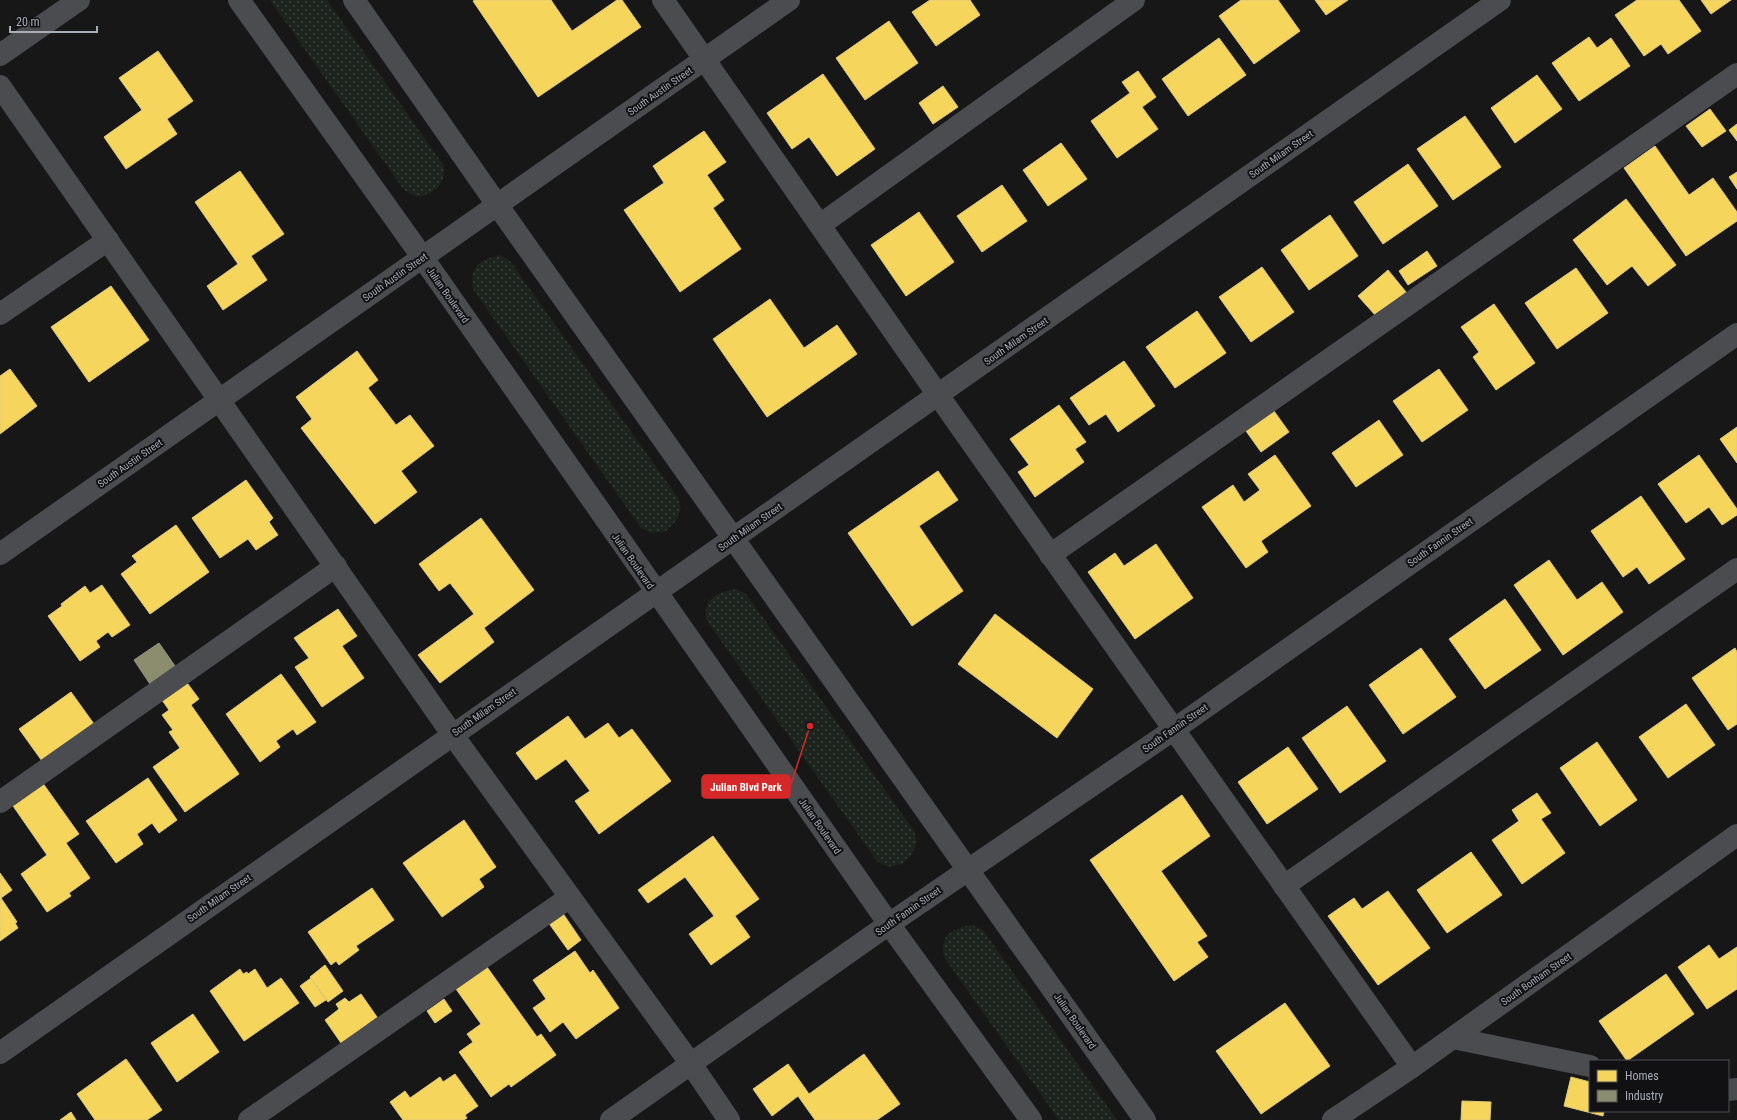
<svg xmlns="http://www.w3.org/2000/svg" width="1737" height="1120" font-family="'Roboto Condensed',sans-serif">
	<defs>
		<pattern id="park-dots" width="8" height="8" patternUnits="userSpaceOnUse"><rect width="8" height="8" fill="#1d241e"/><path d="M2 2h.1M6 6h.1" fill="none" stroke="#3b413d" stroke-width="1.8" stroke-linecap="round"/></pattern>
	</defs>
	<rect width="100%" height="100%" fill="#171717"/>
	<!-- park -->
	<g fill="url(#park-dots)">
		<path d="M270,0H327L444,166C445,186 435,193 417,197L404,190Z"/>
		<path d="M500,255L510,261L678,498L681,509L676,521L666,531L652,533L641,528L473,289C470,267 478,260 500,255Z"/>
		<path d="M736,589L746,594L914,831L917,842L912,854L902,864L888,867L877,861L707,621C702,598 716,593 736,589Z"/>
		<path d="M972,925L983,930L1117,1120H1059L944,957C939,934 953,929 972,925Z"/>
	</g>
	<!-- homes -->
	<g fill="#f6d55c" stroke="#dfc978">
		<path d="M475,0H551L572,31L617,0H622L641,27L538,97L473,1Z"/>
		<path d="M930,0H970L980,15L936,46L912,12Z"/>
		<path d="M1241,0H1278L1300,31L1254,64L1219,16Z"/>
		<path d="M1315,0H1348L1326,15Z"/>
		<path d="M1637,0H1679L1701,31L1668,54L1661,44L1644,56L1615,15Z"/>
		<path d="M1701,0H1731L1711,14Z"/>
		<path d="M889,21L918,63L865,100L836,58Z"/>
		<path d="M1589,37L1597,48L1611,38L1630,66L1579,101L1552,63Z"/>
		<path d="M1219,38L1246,75L1188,116L1162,79Z"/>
		<path d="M158,51L193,101L167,119L177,134L126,169L104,137L142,110L119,78Z"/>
		<path d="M1138,71L1156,97L1142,107L1158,129L1117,158L1091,121L1130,93L1122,82Z"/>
		<path d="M823,74L875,149L837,176L809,137L792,149L767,113Z"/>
		<path d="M1537,75L1562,109L1515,143L1491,108Z"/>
		<path d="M943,86L958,107L933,124L919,103Z"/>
		<path d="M1710,109L1726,131L1702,147L1686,126Z"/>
		<path d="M1465,116L1501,167L1453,200L1417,149Z"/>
		<path d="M1737,124V141L1729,130Z"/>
		<path d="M704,131L726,162L707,175L724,200L713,208L741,249L680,292L624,210L664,183L653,166Z"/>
		<path d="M1061,143L1087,179L1048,206L1023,170Z"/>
		<path d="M1655,146L1689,195L1713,178L1737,212V221L1686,256L1624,168Z"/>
		<path d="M1408,164L1438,206L1383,244L1354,202Z"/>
		<path d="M240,171L284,234L251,256L267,280L223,310L207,286L238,264L195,202Z"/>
		<path d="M1737,172V189L1729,177Z"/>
		<path d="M1002,185L1027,221L982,252L957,216Z"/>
		<path d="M1626,199L1676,265L1648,286L1632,266L1607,285L1573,240Z"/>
		<path d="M919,212L954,262L906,296L871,245Z"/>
		<path d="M1330,215L1358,256L1309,290L1281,250Z"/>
		<path d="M1427,251L1437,266L1408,285L1399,271Z"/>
		<path d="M1262,267L1294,312L1251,342L1219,297Z"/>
		<path d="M1576,268L1608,313L1557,349L1525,303Z"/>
		<path d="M1388,270L1406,292L1376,316L1358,296Z"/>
		<path d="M111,286L149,340L89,382L51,327Z"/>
		<path d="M770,299L804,348L837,325L857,354L767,417L713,339Z"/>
		<path d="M1494,304L1535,363L1496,390L1473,357L1479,352L1461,327Z"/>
		<path d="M1197,311L1226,353L1175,388L1146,347Z"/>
		<path d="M357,351L378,380L368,388L396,425L410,415L434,446L401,471L417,492L375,524L301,428L312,419L296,397Z"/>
		<path d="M1124,361L1155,406L1118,432L1106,414L1089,425L1070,398Z"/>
		<path d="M10,369L37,406L0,434V376Z"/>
		<path d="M1439,369L1468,410L1422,442L1393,401Z"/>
		<path d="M1059,405L1086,442L1075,449L1084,462L1035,497L1018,472L1029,465L1010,439Z"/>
		<path d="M1274,411L1289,432L1261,452L1246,431Z"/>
		<path d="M1379,420L1403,455L1356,487L1332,453Z"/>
		<path d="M1737,427V463L1720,439Z"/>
		<path d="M1275,455L1311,506L1261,541L1268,552L1246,568L1202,507L1233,485L1244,502L1260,490L1248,474Z"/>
		<path d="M1699,455L1737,509V515L1722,525L1709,507L1686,523L1658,484Z"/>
		<path d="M938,471L958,500L919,526L963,591L912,626L848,533Z"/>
		<path d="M246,480L273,518L269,522L278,535L256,550L248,539L220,558L192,518Z"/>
		<path d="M1641,496L1685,559L1649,584L1637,567L1623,577L1591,531Z"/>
		<path d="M481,518L534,590L484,628L494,642L440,683L418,655L474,614L450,583L439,591L419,564Z"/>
		<path d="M176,525L209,572L150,614L121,574L137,562L132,556Z"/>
		<path d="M1156,544L1193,598L1135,639L1088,572L1115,553L1124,566Z"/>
		<path d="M1549,560L1577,600L1602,582L1623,612L1563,655L1514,585Z"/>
		<path d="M102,585L130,625L112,637L108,632L96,641L100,647L80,661L48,616L62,606L61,604L85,586L90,593Z"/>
		<path d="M1505,599L1541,650L1485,689L1449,639Z"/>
		<path d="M338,609L357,636L342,646L364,678L322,707L295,667L309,658L294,638Z"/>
		<path d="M995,614L1093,689L1057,738L958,664Z"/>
		<path d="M1421,648L1456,697L1403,734L1369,685Z"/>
		<path d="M1735,648L1737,652V724L1728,730L1692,678Z"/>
		<path d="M281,674L316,722L297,735L293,729L276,741L280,747L260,762L226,714Z"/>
		<path d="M182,676L199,699L191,705L239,774L185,812L153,767L180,748L169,732L173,730L162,715L169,710L157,693Z"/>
		<path d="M71,692L94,724L42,761L19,729Z"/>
		<path d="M1686,704L1715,745L1668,778L1639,737Z"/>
		<path d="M1347,706L1386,761L1340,793L1302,738Z"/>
		<path d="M568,716L585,739L608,723L619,738L632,729L671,781L599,834L575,801L590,791L566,759L536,780L516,753Z"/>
		<path d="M1597,742L1637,800L1600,826L1560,768Z"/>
		<path d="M1288,747L1318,789L1267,824L1238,782Z"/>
		<path d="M148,778L177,820L159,833L152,823L137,834L143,844L116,863L86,821Z"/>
		<path d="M42,782L79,834L66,843L90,878L69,893L71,896L47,912L21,874L47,855L11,803Z"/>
		<path d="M1537,793L1551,813L1541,819L1565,853L1522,884L1492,840L1519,821L1512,810Z"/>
		<path d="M1182,795L1210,836L1161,871L1207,936L1197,942L1208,957L1174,981L1090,860Z"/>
		<path d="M464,820L496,867L479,879L484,887L442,917L403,863Z"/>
		<path d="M713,836L759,899L735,916L750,937L711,965L689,934L714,916L685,877L648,903L638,890Z"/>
		<path d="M1471,852L1502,895L1447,933L1417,890Z"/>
		<path d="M0,873L12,890L1,898L17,922L15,923L18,928L0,941Z"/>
		<path d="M372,888L394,920L356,946L359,950L339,965L336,961L331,965L308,932Z"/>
		<path d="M1388,891L1430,948L1378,985L1328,916L1354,898L1362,909Z"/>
		<path d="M562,912L581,940L568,950L548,922Z"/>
		<path d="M1709,945L1719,959L1737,947V989L1707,1009L1678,967Z"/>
		<path d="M575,951L590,973L593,970L619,1008L576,1039L563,1022L550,1032L533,1008L546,999L533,980Z"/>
		<path d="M325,965L343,991L328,1002L310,977Z"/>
		<path d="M487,967L537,1037L541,1034L556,1055L511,1087L509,1084L491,1097L459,1052L473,1042L467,1034L481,1024L456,989Z"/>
		<path d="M240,969L243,974L247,972L248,974L255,969L267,988L281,978L299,1003L244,1041L210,991Z"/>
		<path d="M1666,974L1694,1014L1627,1061L1599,1021Z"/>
		<path d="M311,978L326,1000L315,1007L300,986Z"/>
		<path d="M361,994L377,1017L341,1043L325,1020L339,1009L336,1004L345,998L349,1002Z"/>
		<path d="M444,999L452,1011L435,1023L427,1011Z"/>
		<path d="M1285,1003L1330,1066L1261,1114L1216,1051Z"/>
		<path d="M193,1014L219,1052L177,1082L151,1043Z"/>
		<path d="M864,1054L900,1104L877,1120H815L798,1096L772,1116L753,1089L788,1064L809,1094Z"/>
		<path d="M126,1059L162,1110L147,1120H95L77,1094Z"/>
		<path d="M455,1074L478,1106L465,1115L467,1118L464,1120H403L390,1102L405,1091L410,1098L440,1077L443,1082Z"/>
		<path d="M1571,1077L1590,1082V1111H1604L1603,1116L1564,1106Z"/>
		<path d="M1462,1101L1491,1102L1490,1120H1461Z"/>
		<path d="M71,1112L76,1120H60Z"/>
	</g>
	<!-- industry -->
	<path fill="#8c8c6e" stroke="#949684" d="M159,643L175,666L150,684L134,660Z"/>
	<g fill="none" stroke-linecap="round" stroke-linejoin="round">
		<!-- minor -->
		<g stroke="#4b4c50" stroke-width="22">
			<path d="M239,0L423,258L889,924L1031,1120"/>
			<path d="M354,0L498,206L1145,1120"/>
			<path d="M663,0L938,395L1412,1067"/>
			<path d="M0,55L79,0"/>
			<path d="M0,86L452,734L691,1064L729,1120"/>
			<path d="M820,225L1134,0"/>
			<path d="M0,314L108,240"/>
			<path d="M0,554L789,0"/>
			<path d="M1050,555L1737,74"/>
			<path d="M0,802L336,566"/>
			<path d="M1284,886L1737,569"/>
			<path d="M1453,1038L1590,1066"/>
			<path d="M0,1053L1500,0"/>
			<path d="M1728,1090L1737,1089"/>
			<path d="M249,1120L570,897"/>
			<path d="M611,1120L889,924L1173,730L1737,334"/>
			<path d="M1333,1120L1412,1067L1737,835"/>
		</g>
	</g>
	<g text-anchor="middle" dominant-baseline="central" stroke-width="4" stroke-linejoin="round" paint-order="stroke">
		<!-- street labels -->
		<g font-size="10" fill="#a8adb8" stroke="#111113">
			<text transform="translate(660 91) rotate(-35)">South Austin Street</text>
			<text transform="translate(1281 154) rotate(-35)">South Milam Street</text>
			<text transform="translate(395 277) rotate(-35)">South Austin Street</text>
			<text transform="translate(448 295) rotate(55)">Julian Boulevard</text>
			<text transform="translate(1016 341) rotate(-35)">South Milam Street</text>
			<text transform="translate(130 463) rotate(-35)">South Austin Street</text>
			<text transform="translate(750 527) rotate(-35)">South Milam Street</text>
			<text transform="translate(1440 542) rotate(-35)">South Fannin Street</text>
			<text transform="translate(633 561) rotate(55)">Julian Boulevard</text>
			<text transform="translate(484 712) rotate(-35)">South Milam Street</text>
			<text transform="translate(1175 728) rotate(-35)">South Fannin Street</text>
			<text transform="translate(820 826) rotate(55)">Julian Boulevard</text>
			<text transform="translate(219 898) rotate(-35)">South Milam Street</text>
			<text transform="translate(908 911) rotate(-35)">South Fannin Street</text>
			<text transform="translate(1536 979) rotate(-35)">South Bonham Street</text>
			<text transform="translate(1075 1021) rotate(55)">Julian Boulevard</text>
		</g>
	</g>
	<!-- callouts -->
	<path fill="none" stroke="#d62828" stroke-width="1.5" d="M810 726L790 787"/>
	<circle fill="#d62828" stroke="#111113" stroke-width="1.5" cx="810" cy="726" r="4"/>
	<rect fill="#d62828" stroke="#d62828" stroke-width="1.5" x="702" y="775" width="88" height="23" rx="4"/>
	<g font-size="11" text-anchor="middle" font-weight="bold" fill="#fff">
		<text x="746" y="791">Julian Blvd Park</text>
	</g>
	<!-- legend -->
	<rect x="1589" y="1060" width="140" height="52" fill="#111113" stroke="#4d4f55"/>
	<rect x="1597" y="1070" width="20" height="12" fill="#f6d55c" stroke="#4d4f55"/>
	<text x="1625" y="1080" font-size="12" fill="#a8adb8">Homes</text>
	<rect x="1597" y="1090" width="20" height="12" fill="#8c8c6e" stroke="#4d4f55"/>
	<text x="1625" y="1100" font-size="12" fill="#a8adb8">Industry</text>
	<!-- scale -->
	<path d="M10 26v6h87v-6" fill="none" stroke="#a8adb8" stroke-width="2"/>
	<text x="16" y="26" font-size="12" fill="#a8adb8" stroke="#111113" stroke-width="3" paint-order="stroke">20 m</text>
</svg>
